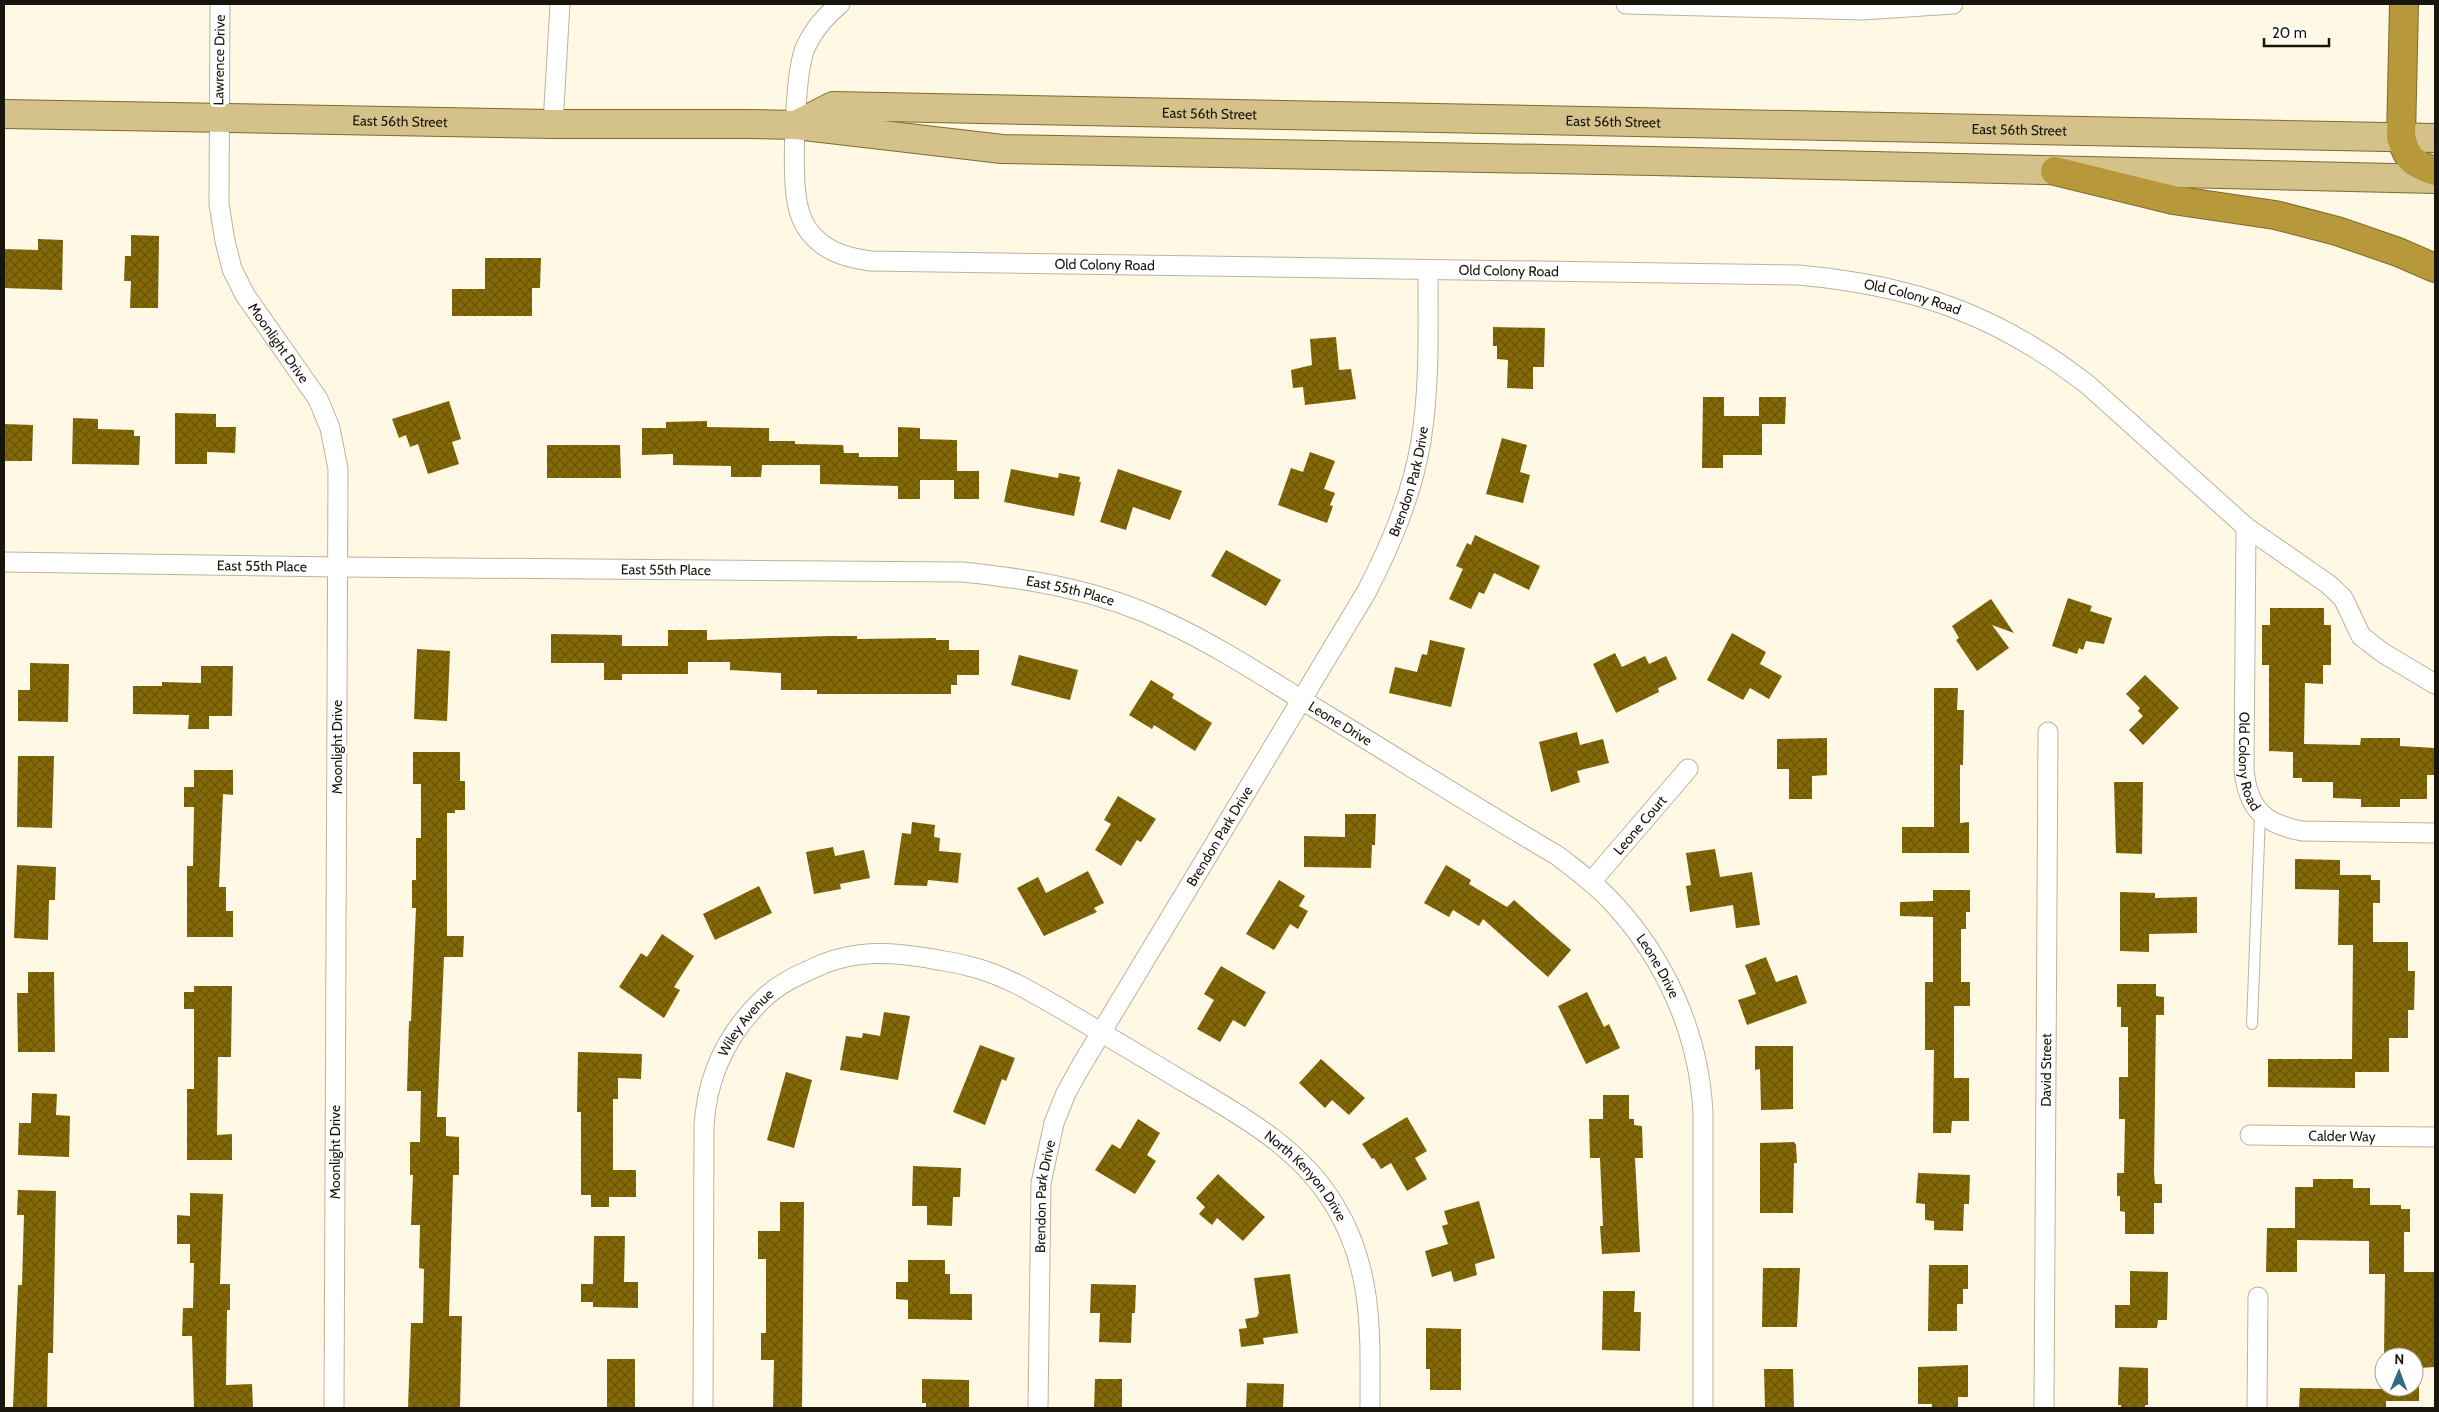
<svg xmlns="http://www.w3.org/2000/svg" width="2439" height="1412" font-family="Cabin,sans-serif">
	<defs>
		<pattern id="building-cross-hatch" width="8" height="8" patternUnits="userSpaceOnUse" patternTransform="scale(1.25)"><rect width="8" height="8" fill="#846908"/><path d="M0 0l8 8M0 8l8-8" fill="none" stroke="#6b5507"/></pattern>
	</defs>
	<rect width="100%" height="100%" fill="#fff8e4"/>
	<!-- building -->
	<g fill="url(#building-cross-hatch)">
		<path d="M131,235L159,236L158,308H130L131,281H124L125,256H131Z"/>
		<path d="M38,239L63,240L62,290L4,288V249L38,250Z"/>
		<path d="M485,258H541L540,288H532V316H452V289H485Z"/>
		<path d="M1493,327L1545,328L1544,367H1533V389L1507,388L1508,360L1497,359V346H1493Z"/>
		<path d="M1336,337L1339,370L1351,369L1356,399L1305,405L1303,387L1293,388L1291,370L1312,365L1310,339Z"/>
		<path d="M1703,397H1724V416H1759V397H1786L1785,424H1762V455H1723V468H1702Z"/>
		<path d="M449,401L461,439L452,442L459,464L428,474L418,444L410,447L406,435L399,438L392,419Z"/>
		<path d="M175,413L216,414V427H236L235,453L207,452V464H175Z"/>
		<path d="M73,418L98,419V429L134,430V436H140L139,465L72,464Z"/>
		<path d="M707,421V427L769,428V441H795V444L843,445L844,453H859V457H898V427L920,428V439L957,440V471H979V499H954V480H920V499H898V486L820,484V465H762L761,477H731V466L673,465V454L642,455V428H666V422Z"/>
		<path d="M4,424L33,425L32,461H4Z"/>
		<path d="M1502,438L1527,445L1520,472L1530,475L1523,503L1486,494Z"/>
		<path d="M547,445H620L621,478H547Z"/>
		<path d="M1310,452L1335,461L1324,489L1335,493L1330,505L1333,506L1327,523L1278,505L1291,468L1303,472Z"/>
		<path d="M1011,469L1058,478L1059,473L1080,477L1079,482H1081L1074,516L1004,502Z"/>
		<path d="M1118,469L1182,491L1170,520L1133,507L1126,530L1100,522Z"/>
		<path d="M1475,535L1540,566L1529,590L1494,573L1484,594L1479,592L1471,609L1449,599L1463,569L1456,566L1467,543L1471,545Z"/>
		<path d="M1226,550L1281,580L1266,606L1211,576Z"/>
		<path d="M2068,598L2092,606L2090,611L2112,618L2104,644L2086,641L2083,650L2079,648L2077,654L2052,646Z"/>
		<path d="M1991,599L2014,633L1992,625L2009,648L1977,671L1956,640L1959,638L1952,626Z"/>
		<path d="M2270,608H2324V625H2331V665H2323V684L2305,683L2304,744L2360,745L2361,738H2400V746L2435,748V775H2427V799H2400V807H2361V799L2333,798V782H2302V778H2293V752L2269,751V665H2262V625H2270Z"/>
		<path d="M668,630H707V640L829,636H857V639L936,638V640H949V650H979V675H957V685H951V694H817V690H781V673L730,670V662H688V674H622V680H604V663H551V634L622,635V646H668Z"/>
		<path d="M1732,633L1766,652L1760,664L1782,676L1769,699L1750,688L1743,700L1707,680Z"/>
		<path d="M1430,640L1465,648L1451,707L1389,693L1395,667L1417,672L1422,654L1427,655Z"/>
		<path d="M417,649L450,651L447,721L414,719Z"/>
		<path d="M1615,653L1622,667L1645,656L1649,664L1666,656L1677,679L1658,688L1659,692L1616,713L1593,664Z"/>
		<path d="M1019,655L1078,670L1070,700L1011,685Z"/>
		<path d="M30,663L69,664L68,722L18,721V690H30Z"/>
		<path d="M201,666H233L232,716H209V729H188L189,715L133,714V686H162V682L201,683Z"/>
		<path d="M2145,675L2179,708L2143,745L2129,730L2143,716L2138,711L2140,708L2126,694Z"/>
		<path d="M1151,680L1174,694L1172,698L1212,723L1195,751L1154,725L1152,729L1129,715Z"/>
		<path d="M1934,688H1958L1957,710H1964L1963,765H1960V823L1969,822V853H1902V827H1934Z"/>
		<path d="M1577,732L1580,745L1603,739L1609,763L1577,771L1580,782L1551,792L1539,742Z"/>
		<path d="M1827,738V775L1812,776V799H1789V769H1777V739Z"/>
		<path d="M413,752H460V781H465V810H455V813H447V936H464L463,957H444L437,1117H446V1136L459,1137V1175H453L449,1316H462L460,1408H408L411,1323H423L424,1269L419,1268L420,1225H411L413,1175H410V1142H420L421,1091H407L409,1021H411L416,908H412V880H416V838H421V784H413Z"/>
		<path d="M18,756H54L52,828L17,827Z"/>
		<path d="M194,770H233V795L223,794L219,887H226V911H233V937H187V866H193L194,807H184V787H194Z"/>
		<path d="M2114,782H2143L2142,854L2116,853Z"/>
		<path d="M1118,796L1156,819L1141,842L1137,840L1121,866L1095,850L1111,824L1104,820Z"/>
		<path d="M1345,814H1376L1375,845H1372L1371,868L1304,867V836L1345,837Z"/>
		<path d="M912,822L935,825L934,837L940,838L939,851L961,853L958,883L928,880L927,886L894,885L902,833L911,834Z"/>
		<path d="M833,847L835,856L864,850L870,878L840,884L841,889L814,894L806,852Z"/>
		<path d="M1715,849L1720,877L1752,872L1760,925L1736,928L1733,905L1690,912L1686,886L1691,885L1686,853Z"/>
		<path d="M2295,859L2340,860V875H2371V880H2380V903H2373V942H2408V971H2415L2414,1010H2408V1038H2389V1072H2355V1088L2268,1087V1059H2352L2353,945H2338L2339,890L2295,889Z"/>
		<path d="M17,865L56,867L55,900H49L48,940L14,938Z"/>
		<path d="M1446,865L1471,880L1469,884L1507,907L1514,900L1571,950L1548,977L1483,919L1479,926L1453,910L1449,917L1424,903Z"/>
		<path d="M1088,871L1104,903L1094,908L1097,912L1044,936L1017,888L1038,877L1046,893Z"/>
		<path d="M1279,880L1305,896L1299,906L1308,911L1298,929L1290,924L1274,950L1246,934Z"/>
		<path d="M759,886L772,913L715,940L703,914Z"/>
		<path d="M1933,890H1970V912H1966V929H1961V982H1970V1006H1954V1078H1969V1121H1952L1951,1133H1933L1934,1050H1925V982H1933V917L1900,916V902L1933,901Z"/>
		<path d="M2120,892L2155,893V898L2197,897V933L2149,934V952L2120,951Z"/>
		<path d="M662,934L694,956L674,987L680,990L664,1018L619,987L641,953L647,957Z"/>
		<path d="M1766,957L1776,982L1797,975L1807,1003L1747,1025L1738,1000L1756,994L1745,965Z"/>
		<path d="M1221,966L1266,992L1245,1027L1233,1020L1220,1042L1197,1029L1214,1000L1204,994Z"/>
		<path d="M28,972H54L55,1052H18L17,993H28Z"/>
		<path d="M2117,984H2156V996L2164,997V1015H2156L2154,1173L2155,1184H2162V1203H2154V1234H2125V1212L2120,1211V1196H2117V1173H2124L2125,1119H2119V1077H2128V1027H2121V1007H2117Z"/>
		<path d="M194,986H232L231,1057H218L217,1135L232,1134V1160H187V1089H194V1009H184V992H194Z"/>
		<path d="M1587,992L1604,1027L1609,1024L1620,1048L1586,1064L1558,1006Z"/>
		<path d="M884,1012L910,1016L898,1080L840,1070L846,1036L862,1038L863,1033L880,1036Z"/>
		<path d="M980,1045L1015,1058L1006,1081L1002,1079L985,1125L953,1112Z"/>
		<path d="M1755,1046H1793V1109L1761,1110L1760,1069L1755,1070Z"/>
		<path d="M578,1052L642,1054L641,1079L618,1078V1099H613V1170H636V1197H609V1207H591V1195H581V1112H577Z"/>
		<path d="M1321,1059L1365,1098L1349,1115L1332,1100L1325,1108L1299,1083Z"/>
		<path d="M786,1072L812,1080L794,1148L767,1140Z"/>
		<path d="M32,1093L57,1094L56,1115L70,1116L69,1157L18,1155L19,1123H31Z"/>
		<path d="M1603,1095H1629V1119H1634V1125L1642,1126L1643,1158H1635L1640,1252L1602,1254L1600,1226H1603L1600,1158H1590L1589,1119H1603Z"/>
		<path d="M1407,1117L1427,1151L1415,1158L1427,1179L1407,1191L1391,1163L1381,1169L1374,1158L1372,1159L1362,1144Z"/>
		<path d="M1138,1119L1160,1133L1147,1155L1156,1161L1135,1194L1095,1170L1112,1144L1120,1149Z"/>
		<path d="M1794,1142L1796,1145L1797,1163H1794L1793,1213H1760V1143Z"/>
		<path d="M913,1166L961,1168L960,1197H953L952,1226L927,1225V1206H912Z"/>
		<path d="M1918,1173L1970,1175L1969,1204H1964L1963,1231L1934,1230V1221L1925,1220V1204L1916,1203Z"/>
		<path d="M1218,1174L1265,1217L1243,1241L1217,1218L1212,1225L1199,1214L1205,1207L1196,1198Z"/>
		<path d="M2313,1179H2353V1188H2370V1205H2401V1209H2410V1232H2404V1272H2435V1367L2419,1368V1401H2386V1408H2299L2300,1388L2384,1389V1387H2414V1357H2384L2385,1274H2369V1241L2297,1240V1272H2266L2267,1228H2295V1187H2313Z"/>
		<path d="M18,1190L56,1191L53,1353H48L47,1408H13L18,1285H22L24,1215H17Z"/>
		<path d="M190,1193L223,1194L220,1284H230V1310H227L226,1385L252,1384L253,1408H194L192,1336H182L183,1308H193L194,1263H190V1244H177V1215L190,1216Z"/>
		<path d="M1479,1201L1495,1258L1475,1264L1477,1275L1454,1282L1451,1271L1432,1277L1425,1251L1448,1244L1442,1226L1448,1224L1444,1211Z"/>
		<path d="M780,1202H804L802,1408H773L774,1360H761V1333H766V1259H758V1231H780Z"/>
		<path d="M594,1236H625L624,1282H638V1308L593,1307V1302H581V1284H593Z"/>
		<path d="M908,1260H945V1274H950V1294H972V1320L908,1319V1300L896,1299V1282H908Z"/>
		<path d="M1929,1265H1968V1289H1963V1304H1957V1331H1928Z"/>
		<path d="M1763,1268H1800L1797,1327H1762Z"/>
		<path d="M2130,1271L2168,1272L2167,1320H2158L2157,1328H2115V1305H2130Z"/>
		<path d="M1290,1274L1298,1333L1263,1338L1264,1344L1241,1347L1239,1329L1247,1328L1245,1319L1257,1317L1259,1313L1254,1278Z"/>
		<path d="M1091,1284L1136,1285L1135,1313H1132L1131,1343L1099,1342L1100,1313H1090Z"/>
		<path d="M1603,1291H1635L1634,1312H1641L1640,1351L1602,1350Z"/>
		<path d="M1426,1328L1461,1329V1390H1430V1369H1426Z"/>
		<rect x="607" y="1359" width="28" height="49"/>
		<path d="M1968,1365V1397H1958V1408H1932V1404H1918V1367Z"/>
		<path d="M2119,1367L2148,1368V1405H2145V1408H2121V1405H2118Z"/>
		<path d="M1764,1369H1793L1794,1408H1765Z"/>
		<path d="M922,1379L969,1380V1408H926V1403H922Z"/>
		<path d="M1095,1379H1122V1408H1094Z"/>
		<path d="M1247,1383L1284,1384L1283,1408H1246Z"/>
	</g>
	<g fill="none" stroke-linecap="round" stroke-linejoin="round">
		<!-- lane casing -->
		<g stroke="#bcb39c" stroke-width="12">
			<path id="lane" d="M2252,1024L2260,815"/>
		</g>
		<!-- street casing -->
		<g stroke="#bcb39c" stroke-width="21">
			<g id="street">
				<path id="s1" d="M220,4L219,204L225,241L232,269L245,295L318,399L330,428L338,469L334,1408"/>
				<path id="s2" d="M840,4C824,17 812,31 804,51C795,78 791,178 798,206C800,218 807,231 816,239C831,254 851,258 871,261L1798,275C1912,285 1997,314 2088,385L2246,527L2328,584L2343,598L2361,636L2383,653L2435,684"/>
				<path d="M1626,4L1862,10L1953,4"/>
				<path d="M553,124L560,4"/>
				<path id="s3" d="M2246,527L2244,770C2248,810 2265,824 2302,831L2435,833"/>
				<path id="s4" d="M4,562L338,567L962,572C1032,579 1102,591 1166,622C1220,647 1269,680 1320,711C1399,759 1478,809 1558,856C1577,871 1597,885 1613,903C1666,960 1699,1034 1703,1113V1408"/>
				<path id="s5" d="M1591,882L1688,769"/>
				<path id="s6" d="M2250,1135L2435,1137"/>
				<path id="s7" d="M703,1408L704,1126C707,1076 727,1034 762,1000C780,982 801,974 823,964C858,950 892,952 928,958C941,961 955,962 968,966C1003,974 1034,993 1065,1011C1097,1030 1129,1049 1161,1068C1224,1107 1296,1140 1335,1206C1374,1270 1370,1336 1370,1408"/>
				<path id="s8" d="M1038,1408L1041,1183L1054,1123L1066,1093L1081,1066L1367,591C1391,544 1412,495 1421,441C1430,385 1428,327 1428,270"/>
				<path id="s9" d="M2044,1408L2048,732"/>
				<path d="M2257,1408L2258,1297"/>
			</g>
		</g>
		<!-- primary casing -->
		<g stroke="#7f6b2b" stroke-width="30">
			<g id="primary">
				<path id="s10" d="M4,114L553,124H747L796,125L1002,149L1653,161L2435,179"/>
				<path id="s11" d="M796,125L833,106L2435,138"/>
			</g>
		</g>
		<!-- highway casing -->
		<g stroke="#7f6b2b" stroke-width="30">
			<g id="highway">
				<path d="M2404,4L2401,137C2407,160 2414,164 2435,171"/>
				<path d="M2055,171L2173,200L2275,215L2337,231L2398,252L2435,268"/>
			</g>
		</g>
		<!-- lane -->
		<use href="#lane" stroke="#fff" stroke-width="10"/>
		<!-- street -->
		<use href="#street" stroke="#fff" stroke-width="19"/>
		<!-- primary -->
		<use href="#primary" stroke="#d4c28a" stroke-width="28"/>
		<!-- highway -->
		<use href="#highway" stroke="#b7993c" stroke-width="28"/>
	</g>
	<g text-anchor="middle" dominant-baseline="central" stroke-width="5" stroke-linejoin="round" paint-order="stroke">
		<!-- street labels -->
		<g font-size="14" fill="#18150c" stroke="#fff">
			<text transform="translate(219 60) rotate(-89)">Lawrence Drive</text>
			<text stroke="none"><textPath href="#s11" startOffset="418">East 56th Street</textPath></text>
			<text stroke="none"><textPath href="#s11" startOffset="822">East 56th Street</textPath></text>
			<text stroke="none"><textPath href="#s10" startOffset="396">East 56th Street</textPath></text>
			<text stroke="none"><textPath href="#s11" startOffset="1228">East 56th Street</textPath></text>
			<text stroke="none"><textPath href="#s2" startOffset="548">Old Colony Road</textPath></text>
			<text stroke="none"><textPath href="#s2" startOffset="952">Old Colony Road</textPath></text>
			<text stroke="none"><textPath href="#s2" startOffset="1358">Old Colony Road</textPath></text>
			<text stroke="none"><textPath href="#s1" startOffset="354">Moonlight Drive</textPath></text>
			<text stroke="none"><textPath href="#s8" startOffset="1022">Brendon Park Drive</textPath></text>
			<text stroke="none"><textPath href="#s4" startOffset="258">East 55th Place</textPath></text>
			<text stroke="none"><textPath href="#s4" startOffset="662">East 55th Place</textPath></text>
			<text stroke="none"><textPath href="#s4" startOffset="1068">East 55th Place</textPath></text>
			<text stroke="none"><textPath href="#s4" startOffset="1371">Leone Drive</textPath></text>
			<text transform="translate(337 747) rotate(-90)">Moonlight Drive</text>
			<text stroke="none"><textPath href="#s3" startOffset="235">Old Colony Road</textPath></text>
			<text stroke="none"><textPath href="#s5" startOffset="75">Leone Court</textPath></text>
			<text stroke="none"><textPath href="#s8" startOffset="618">Brendon Park Drive</textPath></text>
			<text stroke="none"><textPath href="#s4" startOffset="1776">Leone Drive</textPath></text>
			<text stroke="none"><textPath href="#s7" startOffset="396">Wiley Avenue</textPath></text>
			<text stroke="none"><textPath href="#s9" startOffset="338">David Street</textPath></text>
			<text stroke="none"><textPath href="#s6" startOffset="92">Calder Way</textPath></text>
			<text transform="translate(335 1152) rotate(-90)">Moonlight Drive</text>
			<text stroke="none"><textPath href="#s7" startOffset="1044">North Kenyon Drive</textPath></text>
			<text stroke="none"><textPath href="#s8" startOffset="212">Brendon Park Drive</textPath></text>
		</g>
	</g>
	<!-- border -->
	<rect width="2439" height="1412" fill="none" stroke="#18150c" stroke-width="10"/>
	<!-- north arrow -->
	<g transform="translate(2399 1372) rotate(1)"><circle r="24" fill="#ffffff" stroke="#a3a19e"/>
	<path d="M0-4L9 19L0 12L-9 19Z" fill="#326a84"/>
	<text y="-8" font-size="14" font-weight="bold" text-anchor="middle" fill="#18150c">N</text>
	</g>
	<!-- scale -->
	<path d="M2264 38v8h65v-8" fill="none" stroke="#18150c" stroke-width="2.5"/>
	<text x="2272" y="38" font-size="15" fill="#18150c" stroke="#ffffff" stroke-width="4" paint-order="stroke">20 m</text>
</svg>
